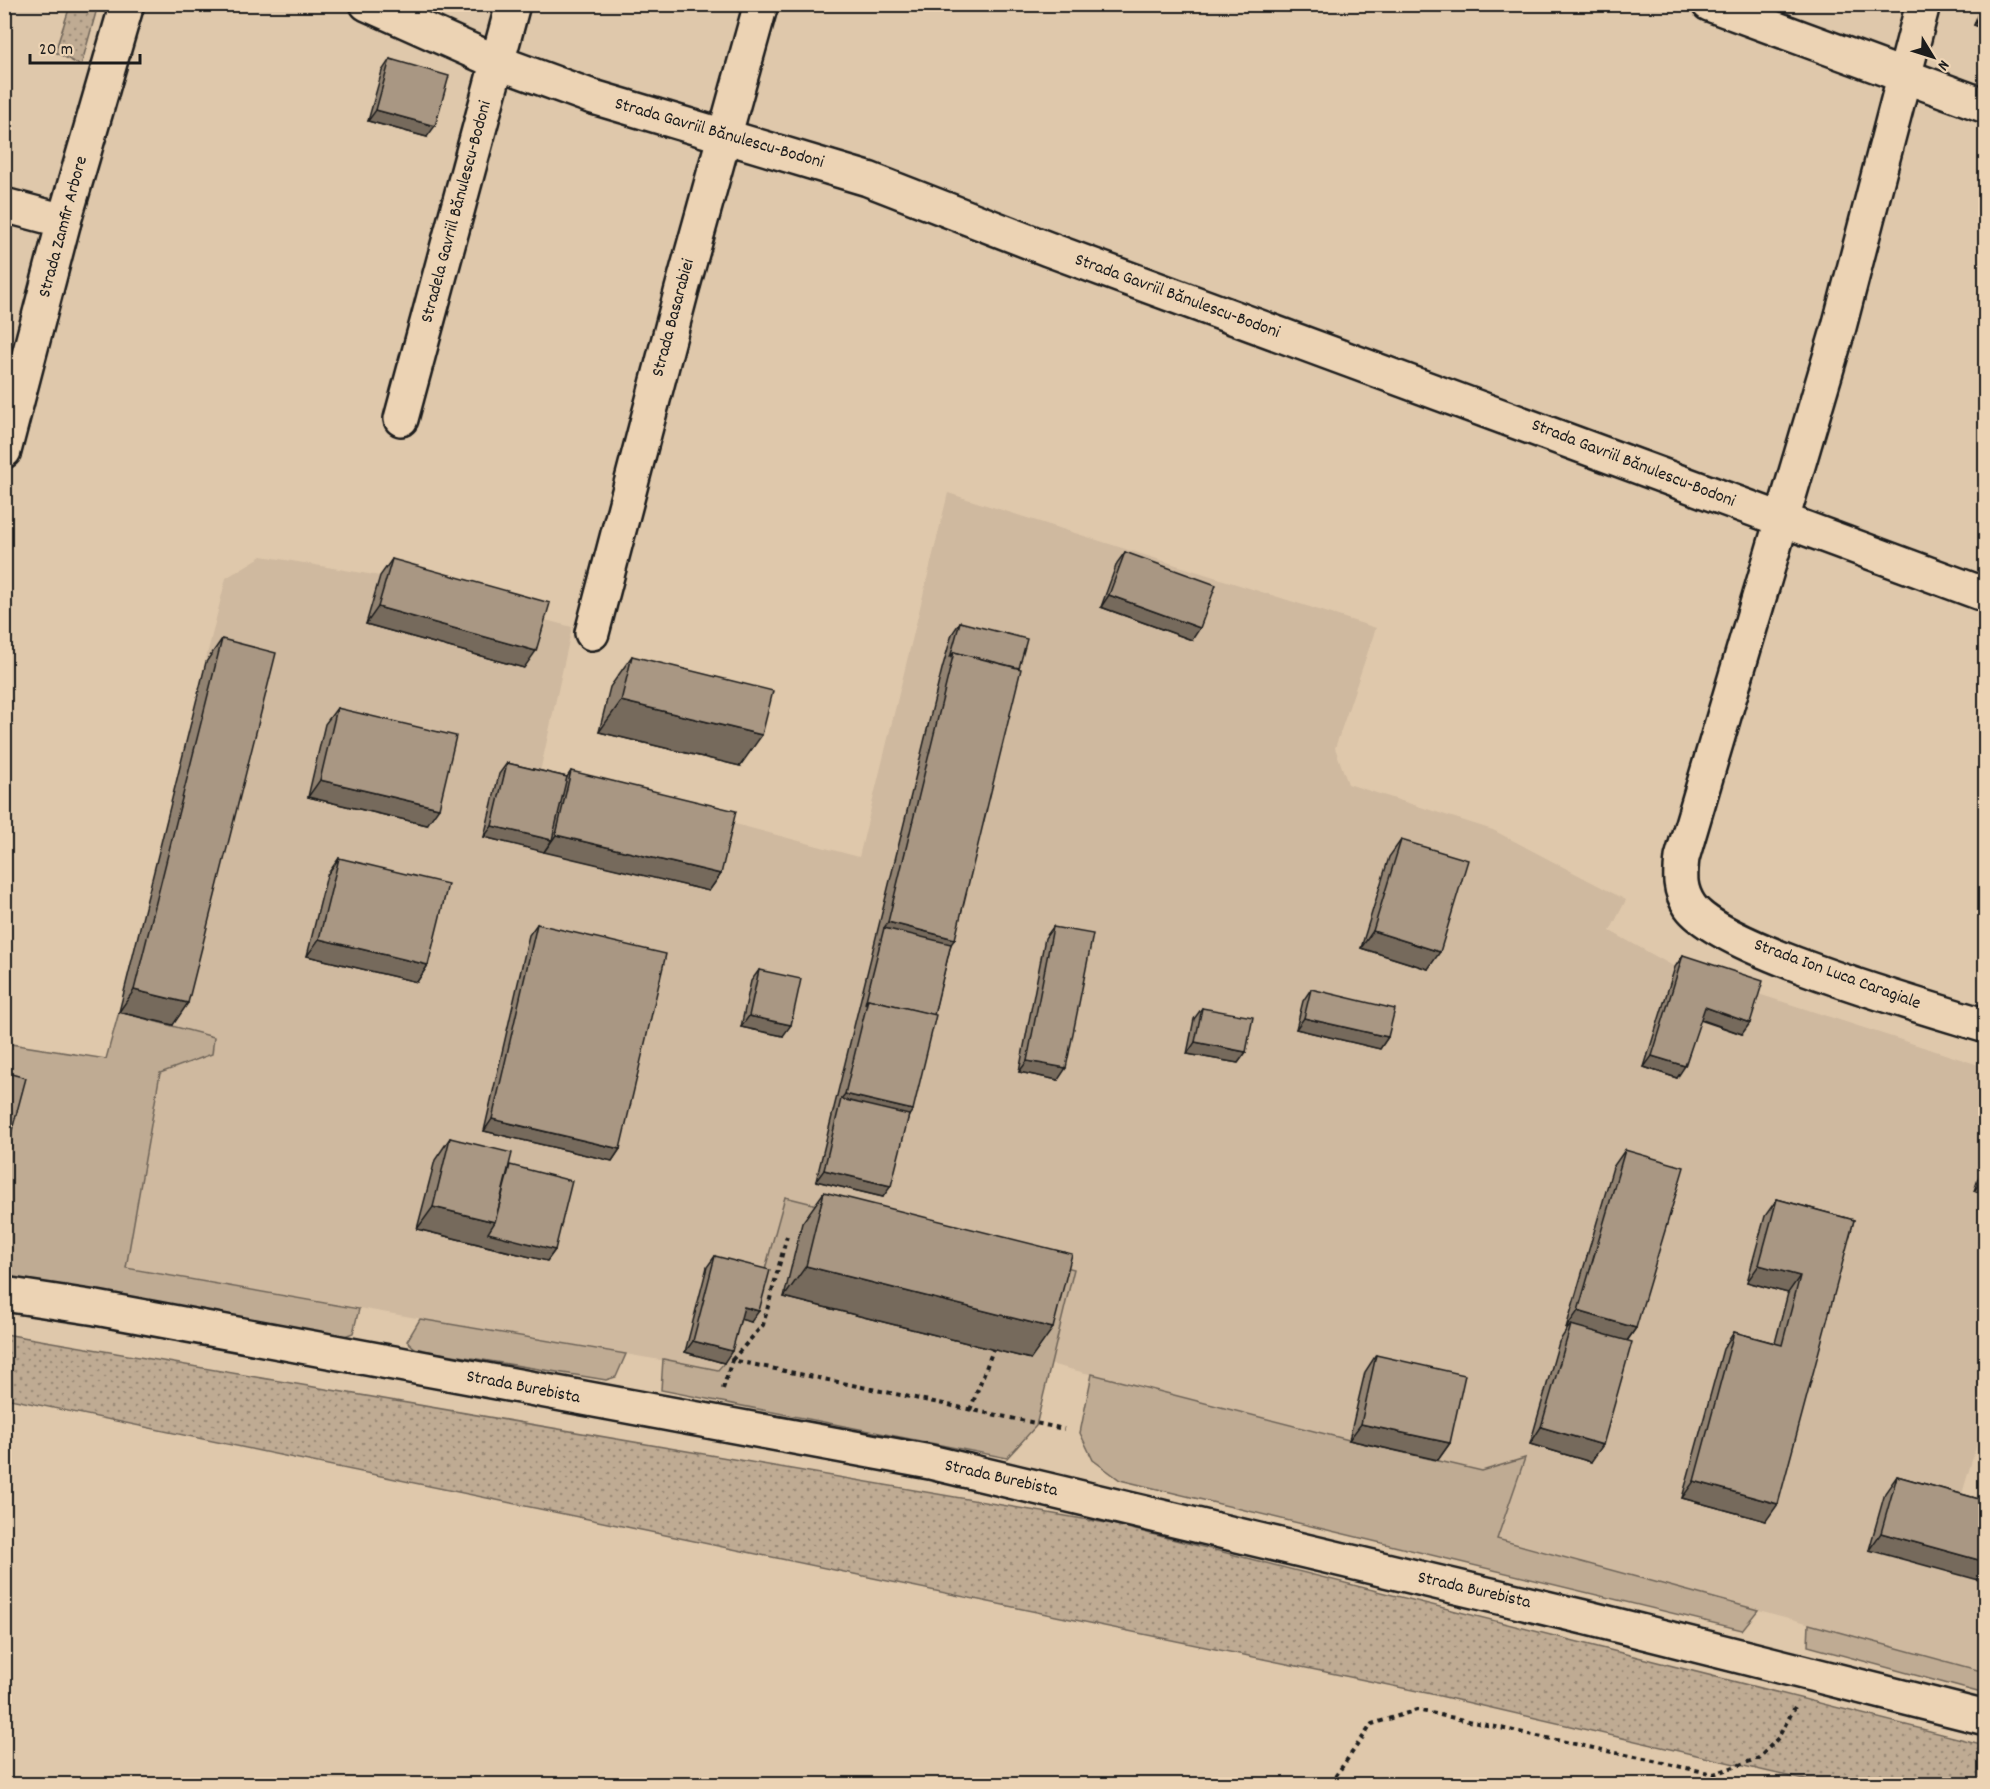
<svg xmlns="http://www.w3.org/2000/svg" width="1990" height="1789" font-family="Dekko,sans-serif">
	<defs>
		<pattern id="grass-dots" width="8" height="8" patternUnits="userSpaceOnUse" patternTransform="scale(1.5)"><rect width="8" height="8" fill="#bfab93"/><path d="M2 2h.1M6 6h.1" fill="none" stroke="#9a8a77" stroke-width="1.8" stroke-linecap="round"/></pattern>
	</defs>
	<rect width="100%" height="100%" fill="#dfc8ab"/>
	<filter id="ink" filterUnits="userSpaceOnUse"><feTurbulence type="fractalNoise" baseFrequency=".0167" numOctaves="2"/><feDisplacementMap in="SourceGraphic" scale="12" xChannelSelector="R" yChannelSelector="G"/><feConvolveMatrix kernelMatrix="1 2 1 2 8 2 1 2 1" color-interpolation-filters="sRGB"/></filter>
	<g filter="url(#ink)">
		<!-- built -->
		<path fill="#cfb99f" d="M948,493L1376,628L1335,748L1348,784L1493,830L1626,900L1610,931L1675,967L1985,1067V1431L1981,1430L1959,1504L1985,1511V1672L1497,1538L1524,1459L1482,1471L1349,1440L1050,1364L1073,1269L786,1197L759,1291L718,1370L126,1268L160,1073L212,1054L213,1037L119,1012L226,578L262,556L380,576L572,627L540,772L859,857Z"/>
		<!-- grass -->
		<g fill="url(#grass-dots)" stroke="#6e6458" stroke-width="1.5">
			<path d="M47,5H98L81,66L55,52L69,9Z"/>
			<path d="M5,1334L1112,1524L1985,1745V1784H1822L1427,1693L5,1398Z"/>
		</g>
		<!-- garden -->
		<g fill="#bfab93" stroke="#6e6458" stroke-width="1.5">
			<path d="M119,1012L214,1037L212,1054L160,1073L126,1268L359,1309L353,1333L342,1337L5,1280L4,1043L106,1059Z"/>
			<path d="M785,1197L1074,1269L1036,1426L1007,1458L661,1390L663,1359L718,1370L724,1363L736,1318L759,1291Z"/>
			<path d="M420,1319L626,1354L616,1377L606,1380L416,1349L407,1341Z"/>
			<path d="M1092,1374L1349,1440L1482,1471L1525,1458L1497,1539L1758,1610L1742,1630L1120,1480L1093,1460L1080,1433Z"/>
			<path d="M1809,1624L1985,1672V1694L1808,1646Z"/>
		</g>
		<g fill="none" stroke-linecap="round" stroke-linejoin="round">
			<!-- minor casing -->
			<g stroke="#1c1c1c" stroke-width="38">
				<g id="minor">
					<path d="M367,4L497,62L590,96L868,179L1048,249L1986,595"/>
					<path d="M1709,4L1986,106"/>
					<path d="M1923,4L1839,327L1682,858C1680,876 1679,890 1690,906C1720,950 1928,1008 1986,1026"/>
					<path d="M4,205L64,221"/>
					<path d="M401,419L513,4"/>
					<path d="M4,451L64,221L127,4"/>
					<path d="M592,633L682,289L761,4"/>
					<path d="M4,1294L96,1308L930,1462L1588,1618L1986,1718"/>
				</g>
			</g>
			<!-- path -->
			<g stroke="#1c1c1c" stroke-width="4" stroke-dasharray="4.5 4.5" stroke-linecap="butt">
				<path d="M732,1360L763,1325L787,1236"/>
				<path d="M723,1389L732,1360L1064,1429"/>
				<path d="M970,1410L993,1350"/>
				<path d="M1330,1784L1372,1724L1417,1710L1714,1774L1759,1758L1778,1738L1795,1707"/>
			</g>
			<!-- minor -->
			<use href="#minor" stroke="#ecd3b4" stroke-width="33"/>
		</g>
		<!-- wall -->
		<g fill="#918271" stroke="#1c1c1c" stroke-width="1.5">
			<path d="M1981,4H1986V29L1974,25Z"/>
			<path d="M390,59L427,137L368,121L382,71Z"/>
			<path d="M1125,552L1192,640L1101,607L1117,563Z"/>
			<path d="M392,559L524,668L366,624L380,576Z"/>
			<path d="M960,622L951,944L909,1115L883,1197L816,1181L942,669L952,634Z"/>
			<path d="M222,639L173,1025L119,1012L206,662Z"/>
			<path d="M632,656L740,766L599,732L610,687Z"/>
			<path d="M337,708L427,825L308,797L325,724Z"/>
			<path d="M507,763L567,777L571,771L721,874L709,891L484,837L499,774Z"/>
			<path d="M1401,840L1428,969L1361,948L1389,857Z"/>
			<path d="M339,858L428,965L417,982L307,956L327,875Z"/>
			<path d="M537,924L620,1149L612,1161L484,1131L529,935Z"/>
			<path d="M1053,927L1058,1080L1019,1072L1045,938Z"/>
			<path d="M1683,955L1742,1034L1700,1020L1677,1078L1644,1067L1675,967Z"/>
			<path d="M759,970L783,1036L741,1027L751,981Z"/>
			<path d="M1311,989L1388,1037L1380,1049L1296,1029L1303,1001Z"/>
			<path d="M1202,1008L1246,1052L1238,1063L1187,1054L1194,1019Z"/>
			<path d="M450,1138L509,1165L555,1250L547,1261L417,1229L435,1160Z"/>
			<path d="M1625,1150L1636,1328L1627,1341L1591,1462L1530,1444L1559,1342L1568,1328H1566L1613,1167Z"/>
			<path d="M1986,1155V1195L1974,1191Z"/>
			<path d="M824,1192L1031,1359L784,1297L802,1223Z"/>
			<path d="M1777,1199L1854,1220L1766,1521L1682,1498L1723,1349L1734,1332L1775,1343L1788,1293L1747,1282L1765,1216Z"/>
			<path d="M715,1256L751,1322L741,1319L724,1363L685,1352L707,1267Z"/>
			<path d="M1376,1355L1450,1443L1438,1460L1349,1440L1365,1372Z"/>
			<path d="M1897,1476L1986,1501L1869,1550L1885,1493Z"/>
		</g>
		<!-- shaded-wall -->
		<g fill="#766a5c" stroke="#1c1c1c" stroke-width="1.5">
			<path d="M1982,13L1986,15V29L1974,25Z"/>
			<path d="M376,110L435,126L427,137L368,121Z"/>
			<path d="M1109,595L1200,628L1192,640L1101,607Z"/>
			<path d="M378,607L536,651L524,668L366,624Z"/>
			<path d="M621,701L762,735L740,766L599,732Z"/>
			<path d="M320,780L439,808L427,825L308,797Z"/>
			<path d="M492,826L552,840L544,852L484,837Z"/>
			<path d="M556,835L721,874L709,891L544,852Z"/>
			<path d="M888,922L955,939L943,955L884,928Z"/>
			<path d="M1373,931L1440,952L1428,969L1361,948Z"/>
			<path d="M319,939L428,965L417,982L307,956Z"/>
			<path d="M134,990L188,1003L173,1025L119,1012Z"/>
			<path d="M1705,1007L1750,1023L1742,1034L1697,1018Z"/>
			<path d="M749,1016L791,1025L783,1036L741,1027Z"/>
			<path d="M1304,1018L1388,1037L1380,1049L1296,1029Z"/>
			<path d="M1195,1042L1246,1052L1238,1063L1187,1054Z"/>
			<path d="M1652,1056L1685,1066L1677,1078L1644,1067Z"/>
			<path d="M1027,1061L1066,1068L1058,1080L1019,1072Z"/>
			<path d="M845,1094L913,1110L901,1127L841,1099Z"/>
			<path d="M492,1119L620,1149L612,1161L484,1131Z"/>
			<path d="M824,1170L891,1186L883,1197L816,1181Z"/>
			<path d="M1982,1180L1986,1181V1195L1974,1191Z"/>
			<path d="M433,1207L495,1222L555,1250L547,1261L417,1229Z"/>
			<path d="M1759,1265L1800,1276L1788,1293L1747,1282Z"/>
			<path d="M806,1266L1053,1328L1031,1359L784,1297Z"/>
			<path d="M744,1307L759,1311L751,1322L736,1318Z"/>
			<path d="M1578,1311L1636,1328L1624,1345L1571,1325L1568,1328H1566Z"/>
			<path d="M693,1341L732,1351L724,1363L685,1352Z"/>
			<path d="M1361,1424L1450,1443L1438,1460L1349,1440Z"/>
			<path d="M1541,1427L1603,1445L1591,1462L1530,1444Z"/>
			<path d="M1694,1481L1778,1504L1766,1521L1682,1498Z"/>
			<path d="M1881,1533L1986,1562V1582L1869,1550Z"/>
		</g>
		<!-- building -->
		<g fill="#a99783" stroke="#1c1c1c" stroke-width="1.5">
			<path d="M1985,4H1986V15L1982,13Z"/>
			<path d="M390,59L449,76L435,126L376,110Z"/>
			<path d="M1125,552L1216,585L1200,628L1109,595Z"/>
			<path d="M392,559L550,603L536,651L378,607Z"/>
			<path d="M960,622L1027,639L1019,668L954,652L950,658Z"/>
			<path d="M222,639L276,653L188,1003L134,990Z"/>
			<path d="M954,652L1021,669L955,939L888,922Z"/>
			<path d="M632,656L773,691L762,735L621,701Z"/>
			<path d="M337,708L456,736L439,808L320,780Z"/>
			<path d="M507,763L567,777L552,840L492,826Z"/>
			<path d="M571,771L736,811L721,874L556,835Z"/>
			<path d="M1401,840L1468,860L1440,952L1373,931Z"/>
			<path d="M339,858L448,884L428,965L319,939Z"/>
			<path d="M537,924L666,954L620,1149L492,1119Z"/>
			<path d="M1053,927L1093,934L1066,1068L1027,1061Z"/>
			<path d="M884,928L951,944L934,1015L868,999L865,1004Z"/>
			<path d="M1683,955L1763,981L1750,1023L1705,1007L1685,1066L1652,1056Z"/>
			<path d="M759,970L801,979L791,1025L749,1016Z"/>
			<path d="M1311,989L1395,1009L1388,1037L1304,1018Z"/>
			<path d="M868,999L936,1015L913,1110L845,1094Z"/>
			<path d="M1202,1008L1253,1017L1246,1052L1195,1042Z"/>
			<path d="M4,1072L26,1078L4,1160Z"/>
			<path d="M841,1099L909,1115L891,1186L824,1170Z"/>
			<path d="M450,1138L512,1153L495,1222L433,1207Z"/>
			<path d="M1625,1150L1684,1167L1636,1328L1578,1311Z"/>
			<path d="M510,1165L572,1181L555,1250L488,1233L495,1222Z"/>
			<path d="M1986,1170V1181L1982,1180Z"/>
			<path d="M824,1192L1072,1254L1053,1328L806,1266Z"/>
			<path d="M1777,1199L1854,1220L1778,1504L1694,1481L1734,1332L1782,1345L1800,1276L1759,1265Z"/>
			<path d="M715,1256L770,1270L759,1311L744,1307L732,1351L693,1341Z"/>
			<path d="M1571,1325L1632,1342L1603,1445L1541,1427Z"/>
			<path d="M1376,1355L1465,1375L1450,1443L1361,1424Z"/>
			<path d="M1897,1476L1986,1501V1562L1881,1533Z"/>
		</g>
	</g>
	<g text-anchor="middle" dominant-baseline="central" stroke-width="4.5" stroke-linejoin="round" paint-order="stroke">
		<!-- street labels -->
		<g font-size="18" fill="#1c1c1c" stroke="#ecd3b4">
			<text transform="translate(719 134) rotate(16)">Strada Gavriil Bănulescu-Bodoni</text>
			<text transform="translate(457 212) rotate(-75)">Stradela Gavriil Bănulescu-Bodoni</text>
			<text transform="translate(64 227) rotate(-75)">Strada Zamfir Arbore</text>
			<text transform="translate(1177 297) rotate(20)">Strada Gavriil Bănulescu-Bodoni</text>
			<text transform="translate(674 318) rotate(-75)">Strada Basarabiei</text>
			<text transform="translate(1633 464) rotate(21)">Strada Gavriil Bănulescu-Bodoni</text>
			<text transform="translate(1837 975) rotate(20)">Strada Ion Luca Caragiale</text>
			<text transform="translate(523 1388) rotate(11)">Strada Burebista</text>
			<text transform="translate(1001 1479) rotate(13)">Strada Burebista</text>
			<text transform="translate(1474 1591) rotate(13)">Strada Burebista</text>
		</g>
	</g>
	<!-- margin -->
	<rect width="1990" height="1789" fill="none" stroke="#ecd3b4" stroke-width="24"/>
	<rect x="12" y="12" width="1966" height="1765" fill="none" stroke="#1c1c1c" stroke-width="2" filter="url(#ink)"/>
	<!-- north arrow -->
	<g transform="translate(1933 57) rotate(128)" stroke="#ecd3b4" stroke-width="4.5" paint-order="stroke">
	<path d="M0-4.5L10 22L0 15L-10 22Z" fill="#1c1c1c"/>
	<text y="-9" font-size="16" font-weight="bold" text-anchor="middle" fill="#1c1c1c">N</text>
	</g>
	<!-- scale -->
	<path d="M30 54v9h110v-9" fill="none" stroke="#1c1c1c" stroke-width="3"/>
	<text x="39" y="54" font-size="18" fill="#1c1c1c" stroke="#ecd3b4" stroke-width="4.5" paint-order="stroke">20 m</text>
</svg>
